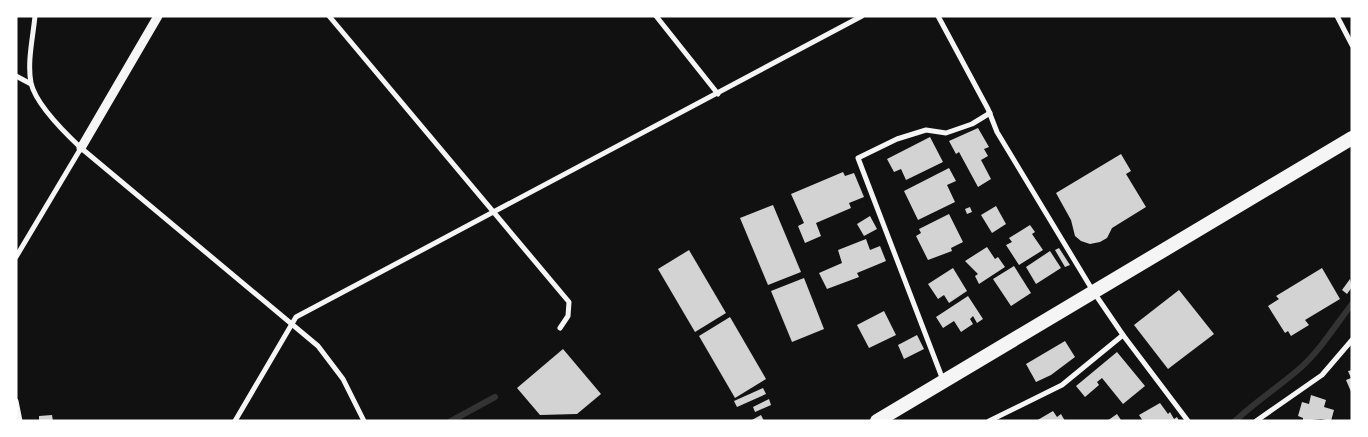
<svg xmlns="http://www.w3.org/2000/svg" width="1368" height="437" font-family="Signika,sans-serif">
	<rect width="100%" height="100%" fill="#111"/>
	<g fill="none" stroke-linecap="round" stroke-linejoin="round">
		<!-- stream -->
		<g stroke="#333" stroke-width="6">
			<path d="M451,421L495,397"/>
			<path d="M1235,421C1255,402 1277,388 1298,370C1319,352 1335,326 1352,304"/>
		</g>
	</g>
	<!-- building -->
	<g fill="#d3d3d3">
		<path d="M978,128L989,147L984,149L988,156L981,160L991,179L978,187L959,152L956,154L949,141Z"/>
		<path d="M930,137L943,162L906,180L901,169L894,172L887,159Z"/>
		<path d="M1121,154L1131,171L1126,174L1146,207L1112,228L1107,238L1100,242L1090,244L1081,241L1075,236L1071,220L1056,193Z"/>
		<path d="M949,168L956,181L947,185L955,202L918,220L904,191Z"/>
		<path d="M843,172L845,176L854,173L864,197L849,203L851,208L816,223L821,236L805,243L798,226L804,223L791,194Z"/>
		<path d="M773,205L801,272L768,285L740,218Z"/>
		<path d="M996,206L1006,224L992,233L981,215Z"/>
		<path d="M970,207L972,212L967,214L965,209Z"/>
		<path d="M949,214L963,242L951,248L952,251L928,260L916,236L921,233L919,229Z"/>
		<path d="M870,216L877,229L864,236L857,224Z"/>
		<path d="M1030,225L1035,232L1032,234L1043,250L1019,265L1006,245L1012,242L1009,238Z"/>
		<path d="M866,239L870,250L880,246L886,261L857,273L859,277L827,289L819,273L842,263L838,250Z"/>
		<path d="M987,247L995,259L998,257L1005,267L979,284L975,276L978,274L965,261Z"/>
		<path d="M1059,248L1070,265L1065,267L1055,250Z"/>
		<path d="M689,250L726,313L695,332L658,269Z"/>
		<path d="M1050,251L1061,268L1036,284L1026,267Z"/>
		<path d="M1014,266L1031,293L1011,306L993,279Z"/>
		<path d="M953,268L967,291L949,303L944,295L938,299L928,284Z"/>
		<path d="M1322,268L1340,299L1305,320L1309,325L1291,336L1288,331L1285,333L1268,306L1279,299L1276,296Z"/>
		<path d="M804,278L824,329L792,342L771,291Z"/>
		<path d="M1350,279L1352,287L1347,294L1342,290Z"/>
		<path d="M1179,290L1214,334L1168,369L1134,325Z"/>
		<path d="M968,296L983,319L977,323L973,316L970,319L973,324L961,332L954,321L943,328L936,317Z"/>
		<path d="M884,311L896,335L869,348L857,325Z"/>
		<path d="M730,317L766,379L735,398L699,336Z"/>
		<path d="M917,335L924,349L904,359L898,345Z"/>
		<path d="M1065,341L1075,357L1051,375L1036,382L1026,364Z"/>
		<path d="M563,349L601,394L577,414L540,415L517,388Z"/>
		<path d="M1117,352L1145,386L1123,404L1102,378L1097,382L1099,385L1085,397L1076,386Z"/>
		<path d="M1352,370V394L1346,380L1351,378L1348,371Z"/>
		<path d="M763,388L766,394L737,407L734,401Z"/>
		<path d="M1311,395L1326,400L1324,407L1334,410L1331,421L1321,419L1303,421V418L1298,416L1302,402L1309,404Z"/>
		<path d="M769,399L771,405L755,412L753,407Z"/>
		<path d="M1160,403L1168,414L1170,412L1174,419L1177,417L1179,421H1143L1139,415Z"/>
		<path d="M1053,411L1057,417L1061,414L1065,421H1036Z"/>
		<path d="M1117,414L1121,420L1107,421Z"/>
		<path d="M52,415L53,421H39V416Z"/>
		<path d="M761,415L764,421H750Z"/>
	</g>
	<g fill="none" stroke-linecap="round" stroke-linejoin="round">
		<!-- minor -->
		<g stroke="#f5f5f5" stroke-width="5">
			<path d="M35,16C33,37 27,62 31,83C36,105 65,133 81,148L318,346L343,379L364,421"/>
			<path d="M329,16L569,302L568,316L560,328"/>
			<path d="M656,16L718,94"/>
			<path d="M938,16L988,109L997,132L1093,291L1123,335L1188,421"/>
			<path d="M1337,16L1352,45"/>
			<path d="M16,76L31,84"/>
			<path d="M16,257L81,148"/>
			<path d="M943,380L858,158L897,139L926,130L946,133L972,124L990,113"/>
			<path d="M16,401L20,421"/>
			<path d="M235,421L296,317L862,16"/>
			<path d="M989,421L1062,385L1123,335"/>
			<path d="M1256,421L1322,375L1352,340"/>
		</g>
		<!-- tertiary -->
		<path stroke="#f5f5f5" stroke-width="9" d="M81,148L158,16"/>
		<!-- trunk -->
		<path stroke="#f5f5f5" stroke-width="14" d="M877,421L1352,138"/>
	</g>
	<!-- border -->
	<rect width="1368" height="437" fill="none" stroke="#ffffff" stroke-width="35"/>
</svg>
